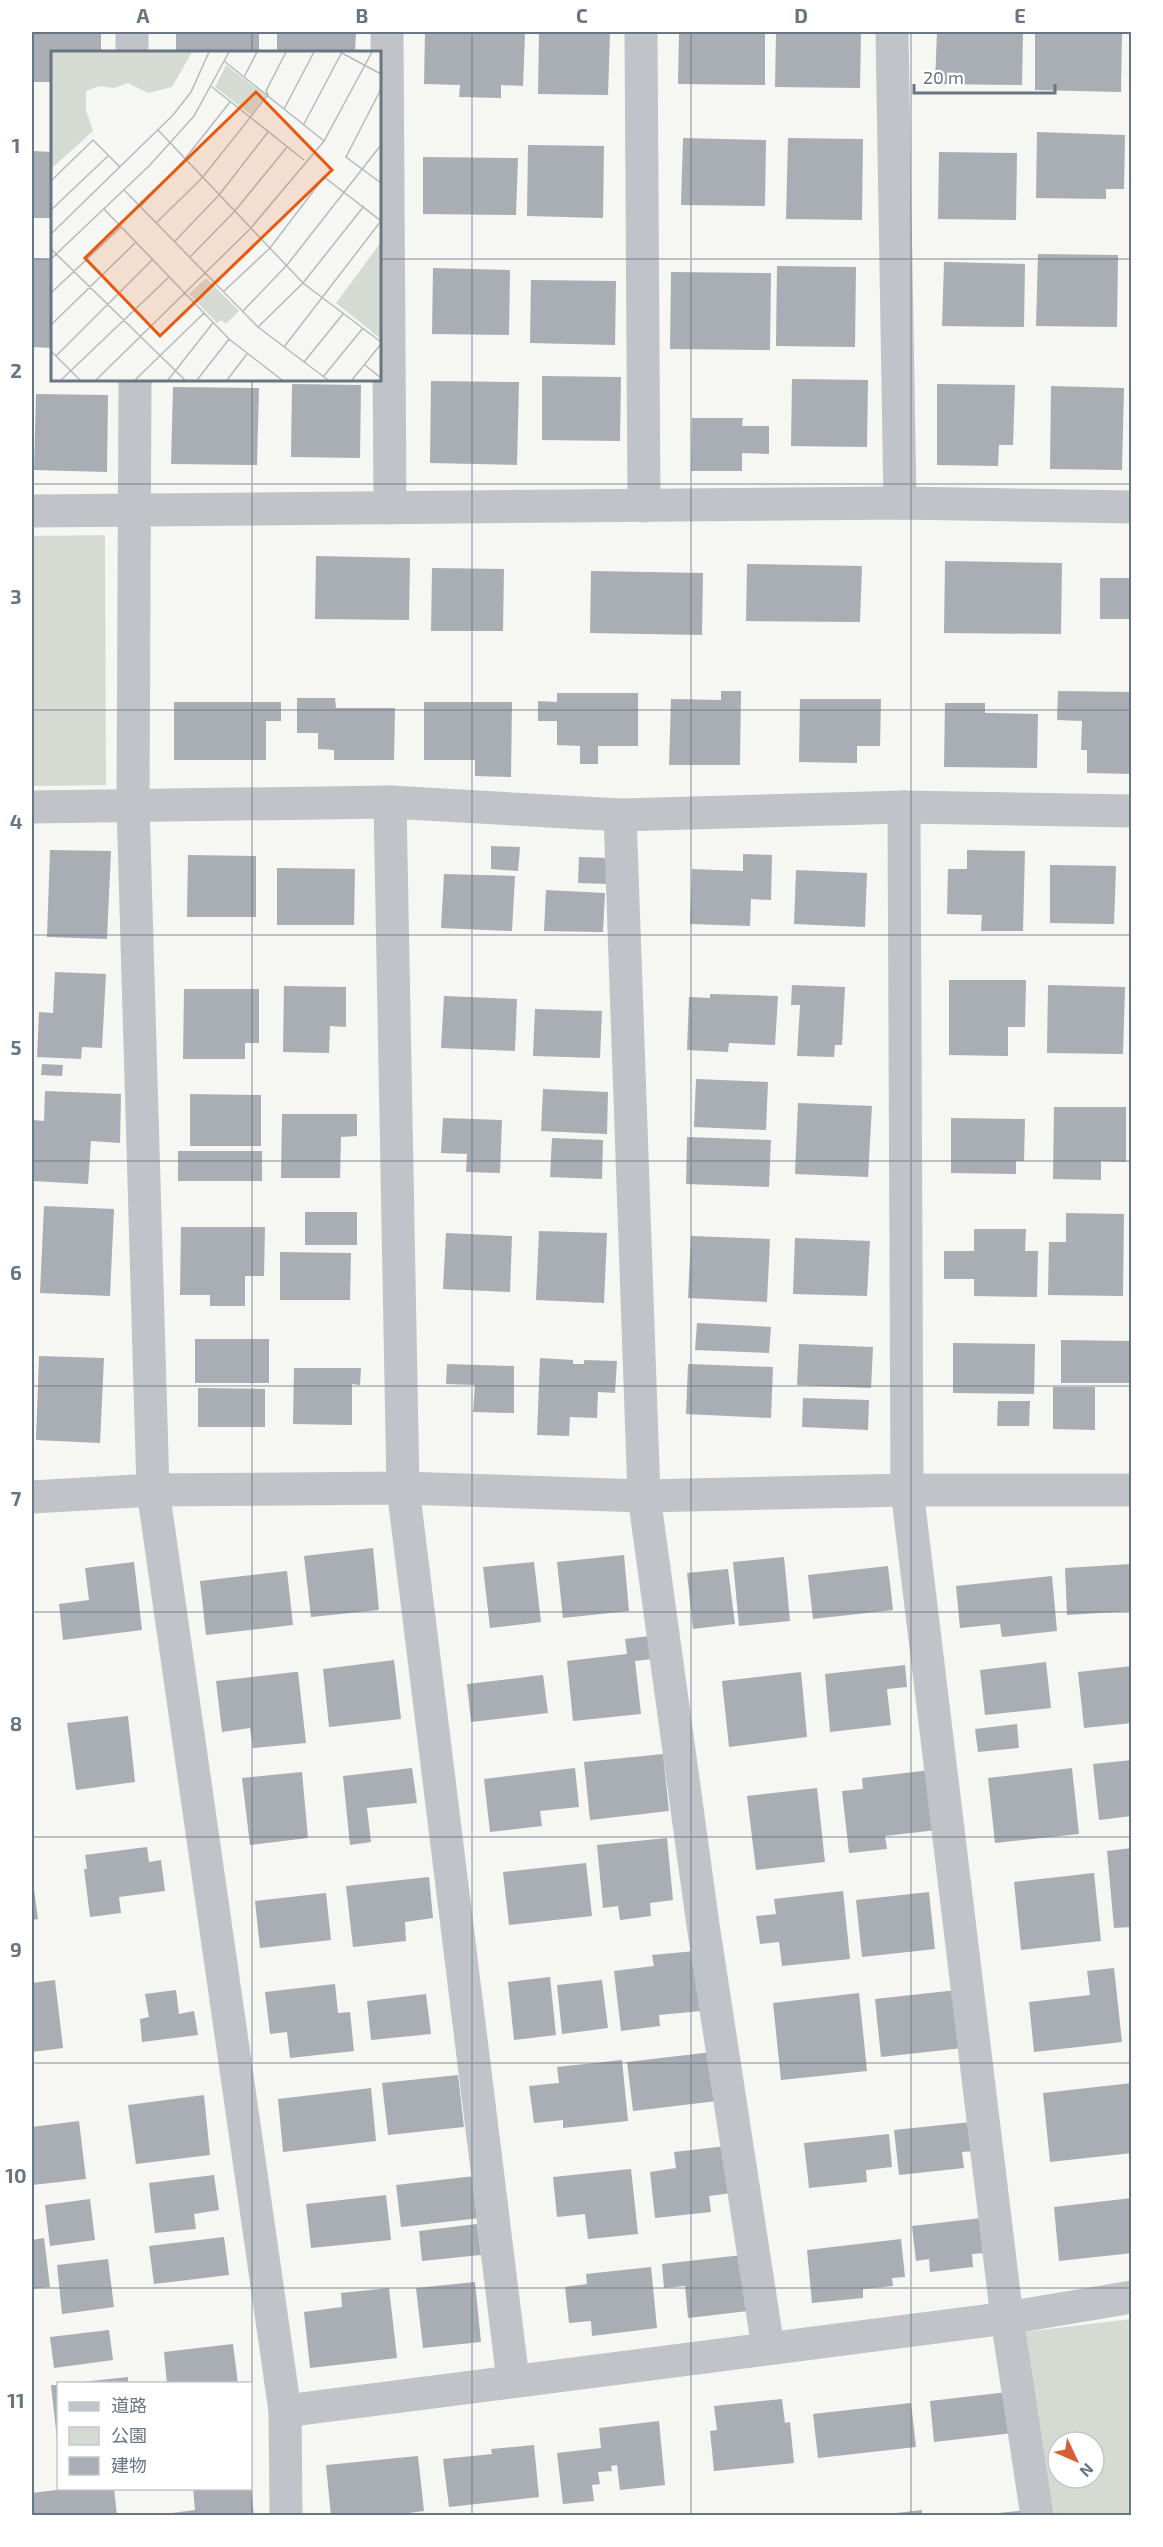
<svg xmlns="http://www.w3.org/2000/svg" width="1163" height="2547" font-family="'Exo 2','Noto Sans JP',sans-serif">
	<rect width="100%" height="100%" fill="#f6f6f3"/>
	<!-- green -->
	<g fill="#d5dbd3" fill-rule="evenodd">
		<path d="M105,535L106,785L32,786V536Z"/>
		<path d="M1131,2319V2515H1050L1024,2332ZM1058,2442H1094V2478H1058Z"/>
	</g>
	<!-- building -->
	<g fill="#a8aeb4">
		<path d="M32,32H101V52H52V82H32Z"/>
		<rect x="176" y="32" width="83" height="20"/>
		<path d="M277,32H356L355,52H277Z"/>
		<path d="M425,32L525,34L523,86L501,85V98L459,97L460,85L424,84Z"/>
		<path d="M539,32H610L608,95L538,94Z"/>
		<path d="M679,32L765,33V85L678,84Z"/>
		<path d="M776,32H861L860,88L775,87Z"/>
		<path d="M937,32H1023L1022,85L935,84Z"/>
		<path d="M1035,32H1122L1121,92L1035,90Z"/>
		<path d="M1037,132L1125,135L1124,189H1106V199L1036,198Z"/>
		<path d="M683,138L766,140L765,206L681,205Z"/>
		<path d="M788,138L863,139L862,220L786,219Z"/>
		<path d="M528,145L604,146L603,218L527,216Z"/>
		<path d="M32,151L52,152V218H32Z"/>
		<path d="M939,152L1017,153L1016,220L938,219Z"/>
		<path d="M423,157L518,158L516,215L423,214Z"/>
		<path d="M1038,254L1118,255L1117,327L1036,326Z"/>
		<path d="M32,258L52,259V348L32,347Z"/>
		<path d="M944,262L1025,264L1024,327L942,326Z"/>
		<path d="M777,266L856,267L855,347L776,346Z"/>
		<path d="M433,268L510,270L509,335L432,334Z"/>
		<path d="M671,272L771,273L770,350L670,349Z"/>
		<path d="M531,280L616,281L615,345L530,343Z"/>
		<path d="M542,376L621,377L620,441L542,440Z"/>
		<path d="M792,379L868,380L867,447L791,446Z"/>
		<path d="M431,381L519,382L517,465L430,463Z"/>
		<path d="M292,384L361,385L360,458L291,457Z"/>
		<path d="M937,384L1015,385L1013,445H999L998,466L937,465Z"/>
		<path d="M1051,386L1124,388L1122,470L1050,469Z"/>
		<path d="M173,387L259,388L257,465L171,464Z"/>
		<path d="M36,394L108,395L107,472L34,470Z"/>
		<path d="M692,418H743L742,426H769V454L742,453V471H691Z"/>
		<path d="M316,556L410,558L409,620L315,619Z"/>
		<path d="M945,561L1062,563L1061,634L944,633Z"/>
		<path d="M747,564L862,566L860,622L746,621Z"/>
		<path d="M432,568L504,569L503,631H431Z"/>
		<path d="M591,571L703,573L702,635L590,633Z"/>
		<rect x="1100" y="578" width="32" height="41"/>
		<path d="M721,691H741L740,765H669L671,699L721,700Z"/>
		<path d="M1058,691L1132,692V774L1087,773V750H1081L1082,721L1057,720Z"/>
		<path d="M557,693H638V746H598V764H580V746L557,745V721H538V701L557,702Z"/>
		<path d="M297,698H335L336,708H395L394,760H334V750L318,749V733H297Z"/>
		<path d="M800,699H881L880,746H857V763L799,762Z"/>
		<path d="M174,702H281V721H266V760H174Z"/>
		<path d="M424,702H512L511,777L475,776V760H424Z"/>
		<path d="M945,703H985V713L1038,714L1037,768L944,767Z"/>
		<path d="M491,846L520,847L518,871L491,869Z"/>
		<path d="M50,850L111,851L107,939L47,937Z"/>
		<path d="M967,850L1025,851L1023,931H981L982,915L947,914L948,869H967Z"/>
		<path d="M743,854L772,855L771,900L751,899L750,926L690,924L692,869L743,871Z"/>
		<path d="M188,855L256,856V917H187Z"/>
		<path d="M579,857L610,858L609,884L578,883Z"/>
		<path d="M1050,865L1116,866L1114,924L1050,923Z"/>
		<path d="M277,868L355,869L354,925H277Z"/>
		<path d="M796,870L867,873L865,927L794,924Z"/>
		<path d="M444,874L515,876L512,931L441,928Z"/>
		<path d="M546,890L605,893L603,932L544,931Z"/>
		<path d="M55,972L106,974L102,1048L82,1047L81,1059L37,1057L39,1012L53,1013Z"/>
		<path d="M949,980H1026L1025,1027H1008V1056L949,1055Z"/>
		<path d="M792,985L845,987L842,1045H835L834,1057L797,1056L800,1005H791Z"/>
		<path d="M1048,985L1125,987L1123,1054L1047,1053Z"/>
		<path d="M284,986L346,987V1027L330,1026L329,1053L283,1052Z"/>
		<path d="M184,989H259V1043H245V1059H183Z"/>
		<path d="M710,994L778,996L775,1045L729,1043L728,1052L687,1050L689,997L710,998Z"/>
		<path d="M444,996L517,999L515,1051L441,1048Z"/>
		<path d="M535,1009L602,1011L600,1058L533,1056Z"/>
		<path d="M42,1064L63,1065L62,1076L41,1075Z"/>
		<path d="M696,1079L768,1082L766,1130L694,1127Z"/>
		<path d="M543,1089L608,1092L607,1134L541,1131Z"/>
		<path d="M45,1091L121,1094L120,1143L91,1141L88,1184L32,1181L33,1120L44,1121Z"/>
		<path d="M190,1094L261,1095V1146H190Z"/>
		<path d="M798,1103L872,1106L868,1177L795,1174Z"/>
		<path d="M1054,1107H1126V1162L1101,1161V1180L1053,1179Z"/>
		<path d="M282,1114H357V1136L341,1137L340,1178H281Z"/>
		<path d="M443,1118L502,1120L500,1173L466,1172L467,1154L441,1153Z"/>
		<path d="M951,1118L1025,1119L1024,1161H1016V1174L951,1173Z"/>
		<path d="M687,1137L771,1140L769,1187L686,1184Z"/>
		<path d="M552,1138L603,1140L602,1179L550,1177Z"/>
		<rect x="178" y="1151" width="84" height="30"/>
		<path d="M44,1206L114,1209L110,1296L40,1293Z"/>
		<rect x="305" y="1212" width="52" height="33"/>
		<path d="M1066,1213L1124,1214L1123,1296L1048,1295L1049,1242H1066Z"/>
		<path d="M181,1227H265L264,1276H245V1306H210V1295H180Z"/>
		<path d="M974,1229H1026L1025,1251H1038L1037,1297L974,1296V1279H944V1251H974Z"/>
		<path d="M539,1231L607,1233L604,1303L536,1300Z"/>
		<path d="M446,1233L512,1236L510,1292L443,1289Z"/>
		<path d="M691,1236L770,1239L767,1302L688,1298Z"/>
		<path d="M795,1238L870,1241L867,1296L793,1294Z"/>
		<path d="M280,1252L351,1253L350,1300H280Z"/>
		<path d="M697,1323L771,1327L769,1353L695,1350Z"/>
		<rect x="195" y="1339" width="74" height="44"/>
		<path d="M1061,1340L1132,1341V1383H1061Z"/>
		<path d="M953,1343L1035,1344L1034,1394L953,1393Z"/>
		<path d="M799,1344L873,1347L871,1388L797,1385Z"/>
		<path d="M39,1356L104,1358L100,1443L36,1440Z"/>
		<path d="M540,1358L573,1360V1364H584V1360L617,1361L615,1393L598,1392L597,1418L570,1417L569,1436L537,1435Z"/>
		<path d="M447,1364L514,1366V1413L473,1412L475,1385L446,1384Z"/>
		<path d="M688,1364L773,1367L771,1418L686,1414Z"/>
		<path d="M294,1368H361L360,1385L352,1384V1425L293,1424Z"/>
		<path d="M1053,1387H1095V1430L1053,1429Z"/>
		<path d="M198,1388L265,1389V1427H198Z"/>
		<path d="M803,1398L869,1400L868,1430L802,1427Z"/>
		<path d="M998,1401H1030L1029,1426H997Z"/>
		<path d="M373,1548L379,1610L311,1617L304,1556Z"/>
		<path d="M624,1555L629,1611L563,1618L557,1562Z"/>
		<path d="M784,1557L790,1621L739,1626L733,1562Z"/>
		<path d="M134,1562L142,1630L63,1640L59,1604L89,1600L85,1568Z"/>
		<path d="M534,1562L541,1622L490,1628L483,1567Z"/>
		<path d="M1132,1564V1611L1067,1615L1065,1568Z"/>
		<path d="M888,1566L893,1610L813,1619L808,1575Z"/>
		<path d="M728,1569L735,1624L693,1629L687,1573Z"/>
		<path d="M287,1571L293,1625L206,1635L200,1581Z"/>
		<path d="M1052,1576L1057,1631L1002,1637L1000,1624L960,1628L956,1586Z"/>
		<path d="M649,1636L652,1659L635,1661L641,1714L573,1721L567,1661L627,1654L625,1639Z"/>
		<path d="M394,1660L401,1719L329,1727L323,1669Z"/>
		<path d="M1046,1662L1051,1708L985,1715L980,1670Z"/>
		<path d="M905,1665L907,1687L887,1689L891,1725L830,1732L825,1674Z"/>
		<path d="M1132,1666V1723L1084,1728L1078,1672Z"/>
		<path d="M295,1672H298L306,1743L253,1748L250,1728L222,1732L216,1681Z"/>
		<path d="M801,1672L807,1737L729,1747L722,1681Z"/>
		<path d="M543,1675L548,1713L471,1722L467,1684Z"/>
		<path d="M128,1716L135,1782L76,1790L67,1723Z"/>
		<path d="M1017,1724L1019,1748L978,1752L975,1729Z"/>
		<path d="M663,1754L669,1811L590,1820L584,1762Z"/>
		<path d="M1132,1760V1816L1099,1820L1093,1764Z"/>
		<path d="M412,1768L417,1803L367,1808L371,1842L350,1845L343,1776Z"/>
		<path d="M575,1768L579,1807L540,1811L542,1826L490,1832L484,1779Z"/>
		<path d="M1072,1768L1079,1834L995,1843L988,1778Z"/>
		<path d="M931,1770L937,1830L885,1836L887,1849L849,1853L842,1791L863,1789L862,1778Z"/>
		<path d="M302,1772L308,1838L250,1845L242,1778Z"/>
		<path d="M817,1788L825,1862L756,1870L747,1796Z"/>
		<path d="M667,1838L673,1900L650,1903L651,1916L620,1920L618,1906L603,1908L597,1845Z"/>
		<path d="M147,1847L149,1862L161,1860L165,1891L119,1897L121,1913L90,1917L84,1869H87L85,1855Z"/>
		<path d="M1132,1848V1927L1114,1928L1107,1851Z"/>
		<path d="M586,1863L592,1916L509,1925L503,1872Z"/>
		<path d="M1094,1873L1101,1941L1021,1950L1014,1882Z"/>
		<path d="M32,1874L38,1919L32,1920Z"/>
		<path d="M429,1877L433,1918L405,1922L406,1941L353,1947L346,1886Z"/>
		<path d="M843,1891L850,1959L782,1966L779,1942L760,1944L756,1916L776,1914L774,1899Z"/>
		<path d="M929,1892L935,1949L862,1957L856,1900Z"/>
		<path d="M326,1893L331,1940L260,1948L255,1901Z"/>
		<path d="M695,1951L701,2011L659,2015L660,2026L621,2031L614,1971L654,1966L652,1955Z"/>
		<path d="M1114,1968L1122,2042L1034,2052L1029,2002L1090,1995L1087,1971Z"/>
		<path d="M550,1977L556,2035L514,2040L508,1982Z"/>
		<path d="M55,1980L63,2048L32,2052V1983Z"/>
		<path d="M602,1980L608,2028L562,2034L557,1985Z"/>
		<path d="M335,1984L338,2013L350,2012L354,2051L290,2058L287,2032L270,2034L265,1992Z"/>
		<path d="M176,1990L179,2014L194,2011L198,2035L142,2042L140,2019L149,2017L145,1994Z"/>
		<path d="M957,1990L963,2048L881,2057L875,1999Z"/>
		<path d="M859,1993L867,2071L781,2080L773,2003Z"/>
		<path d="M426,1994L431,2034L371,2040L367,2001Z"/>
		<path d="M712,2052L717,2101L633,2111L627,2062Z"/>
		<path d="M622,2060L628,2121L563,2128V2120L534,2123L529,2086L559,2083L557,2067Z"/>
		<path d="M458,2075L464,2127L388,2135L382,2083Z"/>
		<path d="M1132,2083V2153L1050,2162L1043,2093Z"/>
		<path d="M371,2088L376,2141L283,2152L278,2099Z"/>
		<path d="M204,2095L210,2155L136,2164L128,2105Z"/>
		<path d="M79,2121L86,2179L32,2185V2127Z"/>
		<path d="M971,2122L974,2151L962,2152L964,2168L899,2175L894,2130Z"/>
		<path d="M889,2134L892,2167L866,2170L867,2182L809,2188L804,2143Z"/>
		<path d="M727,2146L732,2193L709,2196L711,2212L655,2218L650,2172L676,2168L674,2152Z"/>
		<path d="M631,2169L638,2234L588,2239L585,2214L557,2217L553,2177Z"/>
		<path d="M214,2175L219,2210L194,2214L196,2229L155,2233L149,2183Z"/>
		<path d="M475,2176L480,2218L401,2227L396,2185Z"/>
		<path d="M386,2195L391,2240L311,2248L306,2204Z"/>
		<path d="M1132,2198V2253L1059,2261L1054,2207Z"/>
		<path d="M90,2199L95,2240L50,2246L45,2205Z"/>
		<path d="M981,2218L985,2253L972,2254L973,2267L930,2272L929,2259L916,2261L912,2226Z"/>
		<path d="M477,2224L481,2255L422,2261L419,2231Z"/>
		<path d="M224,2237L229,2275L154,2284L149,2246Z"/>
		<path d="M44,2238L50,2287L32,2289V2240Z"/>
		<path d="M901,2239L905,2277L892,2278L893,2286L863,2289V2298L812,2303L807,2250Z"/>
		<path d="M742,2255L748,2311L688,2318L685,2286L664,2288L662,2264Z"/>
		<path d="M108,2259L114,2307L62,2314L57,2265Z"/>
		<path d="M651,2267L657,2328L592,2336L591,2321L569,2323L565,2287L587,2284L586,2274Z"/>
		<path d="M475,2282L481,2342L423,2348L416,2288Z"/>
		<path d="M389,2288L397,2358L310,2368L304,2312L342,2307L341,2293Z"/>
		<path d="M109,2330L113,2360L54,2368L50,2337Z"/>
		<path d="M233,2344L238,2384H167L164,2352Z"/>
		<path d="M128,2377V2384H82V2382Z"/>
		<path d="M51,2385H58V2439H57Z"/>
		<path d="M1008,2392L1013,2433L934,2442L930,2401Z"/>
		<path d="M782,2399L785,2423L790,2422L794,2463L714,2471L710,2431L717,2430L714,2406Z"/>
		<path d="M911,2403L916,2447L818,2458L813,2414Z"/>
		<path d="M659,2421L665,2485L620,2490L617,2465L611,2466L612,2471L598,2472L600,2484L592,2485L594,2501L563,2504L557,2453L601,2448L599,2428Z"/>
		<path d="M534,2445L539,2497L449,2507L443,2459L492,2454L491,2449Z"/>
		<path d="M418,2456L424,2511L385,2516H331L326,2465Z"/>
		<path d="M72,2488H114L117,2516H32V2493Z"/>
		<path d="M193,2488H251L254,2516H172V2513L195,2510Z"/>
		<path d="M922,2510V2516H887V2514Z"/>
		<path d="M1027,2510L1028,2516H989V2514Z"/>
	</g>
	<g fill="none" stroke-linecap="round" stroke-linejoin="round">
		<!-- minor -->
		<g stroke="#c0c3c7" stroke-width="33">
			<path d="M132,32V52"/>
			<path d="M387,32L390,508"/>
			<path d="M641,32L644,506"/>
			<path d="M892,32L900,503"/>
			<path d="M135,380L133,805L153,1490L285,2411L286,2516"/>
			<path d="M32,511L900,503L1132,507"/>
			<path d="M390,802L403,1488L513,2380"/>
			<path d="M32,807L390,802L620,815L904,807L1132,811"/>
			<path d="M904,807L907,1490L1007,2318L1037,2516"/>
			<path d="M620,815L644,1496L703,1925L768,2348"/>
			<path d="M32,1497L153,1490L403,1488L644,1496L907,1490H1132"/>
			<path d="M285,2411L1007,2318L1132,2297"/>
		</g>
	</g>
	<!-- grid -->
	<path fill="none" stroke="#687582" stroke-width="1.5" stroke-opacity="0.55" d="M252,32V52M472,32V2516M691,32V2516M911,32V2516M32,259H52M380,259H1132M252,380V2516M32,484H1132M32,710H1132M32,935H1132M32,1161H1132M32,1386H1132M32,1612H1132M32,1837H1132M32,2063H1132M32,2288H1132"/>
	<!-- overview -->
	<g transform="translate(51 51)">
		<rect width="330" height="330" fill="#f6f6f3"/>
		<path d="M0,1H141L121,36L97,42L77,32L64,37L48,35L35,40V59L42,80L0,118ZM175,14L215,45L200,64L164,36ZM330,191V288L285,252ZM155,227L188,260L175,273L170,269L166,272L138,243Z" fill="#d5dbd3"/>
		<path fill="none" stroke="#b4babf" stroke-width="1.5" d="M289,1L330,23M173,10L273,90M193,26L206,1M161,36L253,109M330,38L295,106L330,132M233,58L263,1M253,73L291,1M107,79L252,232L330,291M0,130L42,89L69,116M73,139L207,276L277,329M90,155L133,109L179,51M53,158L178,288L231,329M0,159L57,105M105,172L151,127L217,44L215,40L235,1M0,183L122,64L140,41L158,1M124,190L168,144L217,81M0,198L134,329M138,207L183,161L236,96M0,208L99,114L143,65L178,1M172,241L219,197L273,126L330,170L233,296M0,242L70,176M192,260L236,214L330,94M0,274L84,192M207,276L252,232L313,155M0,300L29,329M5,305L101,209M253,311L292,263M314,314L330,327M272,326L312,277M10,329L118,226M45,329L199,178L273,90L321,1M84,329L153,262M117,329L162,272M146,329L178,288M176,329L196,303M301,329L330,293"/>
		<path fill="#e8590c" fill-opacity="0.15" stroke="#e8590c" stroke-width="3" d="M205,41L281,119L109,285L34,207Z"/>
		<rect width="330" height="330" fill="none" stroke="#687582" stroke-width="3"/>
	</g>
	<!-- border -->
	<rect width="1163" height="2547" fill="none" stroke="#ffffff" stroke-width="66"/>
	<!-- legend -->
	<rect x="57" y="2382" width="195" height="108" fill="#ffffff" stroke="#c3c8cd" stroke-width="1.5"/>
	<rect x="69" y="2402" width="30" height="9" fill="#c0c3c7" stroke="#c3c8cd" stroke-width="1.5"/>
	<text x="111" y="2412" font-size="18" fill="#687582">道路</text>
	<rect x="69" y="2427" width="30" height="18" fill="#d5dbd3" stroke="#c3c8cd" stroke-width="1.5"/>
	<text x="111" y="2442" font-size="18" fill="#687582">公園</text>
	<rect x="69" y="2457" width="30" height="18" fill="#a8aeb4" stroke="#c3c8cd" stroke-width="1.5"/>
	<text x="111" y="2472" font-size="18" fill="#687582">建物</text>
	<!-- north arrow -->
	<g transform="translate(1076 2460) rotate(134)"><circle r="28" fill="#ffffff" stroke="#c3c8cd" stroke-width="1.5"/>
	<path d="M0-4.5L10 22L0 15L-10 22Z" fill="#d46035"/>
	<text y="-9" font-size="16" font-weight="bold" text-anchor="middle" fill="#687582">N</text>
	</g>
	<!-- scale -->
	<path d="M914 84v9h141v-9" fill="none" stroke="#687582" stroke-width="3"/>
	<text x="923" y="84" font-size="18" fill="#687582" stroke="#ffffff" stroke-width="4.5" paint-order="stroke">20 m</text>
	<rect x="33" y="33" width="1097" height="2481" fill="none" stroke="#687582" stroke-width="2"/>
	<g font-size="20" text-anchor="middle" font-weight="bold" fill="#687582">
		<text x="143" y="23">A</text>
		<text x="362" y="23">B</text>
		<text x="582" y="23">C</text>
		<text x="801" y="23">D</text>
		<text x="1020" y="23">E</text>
		<text x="16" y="153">1</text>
		<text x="16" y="378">2</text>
		<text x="16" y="604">3</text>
		<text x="16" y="829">4</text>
		<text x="16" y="1055">5</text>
		<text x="16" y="1280">6</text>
		<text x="16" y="1506">7</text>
		<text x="16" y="1731">8</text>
		<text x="16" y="1957">9</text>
		<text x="16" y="2183">10</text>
		<text x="16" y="2408">11</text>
	</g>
</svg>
